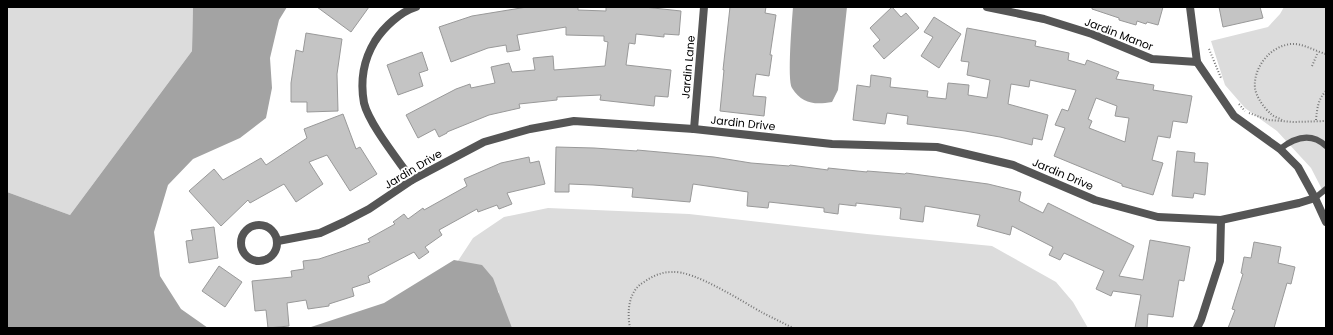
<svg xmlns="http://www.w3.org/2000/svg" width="1333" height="335" font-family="Poppins,sans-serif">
	<rect width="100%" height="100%" fill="#fff"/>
	<!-- green -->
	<g fill="#dcdcdc">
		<path d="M7,7H193L192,51L70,215L7,192Z"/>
		<path d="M1284,7H1326V197L1311,168L1277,131L1245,108L1225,85L1211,41L1268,27L1280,14Z"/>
		<path d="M548,208L689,214L867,234L992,246L1056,282L1073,302L1088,328H506L499,306V292L491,280L454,267L473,238L504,217Z"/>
	</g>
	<!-- water -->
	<g fill="#a3a3a3">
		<path d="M193,7H287L279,20L270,58L272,88L266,118L240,138L193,159L168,185L154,232L160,276L181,309L208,328H7V192L70,215L192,51Z"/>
		<path d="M793,7H847L838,90L832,102C815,105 802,104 792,88C787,80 792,20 793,7Z"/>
		<path d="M454,260L482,265L493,278L512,328H308L384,303Z"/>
	</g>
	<!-- building -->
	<g fill="#c4c4c4" stroke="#999" fill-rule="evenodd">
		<path d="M317,7H369L351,32Z"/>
		<path d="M527,7H578V10L606,11V7H644L681,11L679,35L664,34V37L636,34L635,44L629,43L626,65L671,70L668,97L655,96L654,106L600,100L601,95L557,97V100L519,104L520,108L489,115L447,132V133L439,137L435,129L418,138L406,115L456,89L470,84L471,88L495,83L491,67L509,63L512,72L535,70L533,58L553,56L554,70L605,66L608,42L604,41V36L566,35V27L517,35L520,50L507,52L506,45L488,48L451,62L439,27L472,16Z"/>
		<path d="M730,7H766L765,13L776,15L770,55H772L769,76L756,74L753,96L766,97L764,116L720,111L724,70H723Z"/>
		<path d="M892,7L901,17L906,13L919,28L884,59L873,46L880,40L870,28Z"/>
		<path d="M1092,7H1163L1158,25L1147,22L1146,24L1137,21L1136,25L1119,20V18L1092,9Z"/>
		<path d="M1219,7H1260L1263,18L1223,27Z"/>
		<path d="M934,17L961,34L939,68L921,56L933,37L924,32Z"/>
		<path d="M967,28L1036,41L1035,46L1069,53L1068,60L1085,65L1087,60L1119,72L1116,79L1154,85L1153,90L1192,96L1187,123L1173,121L1170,138L1158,136L1152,160L1163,163L1153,195L1122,186V184L1054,156L1065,128L1055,125L1062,109L1068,111L1076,90L1030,80L1029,87L1011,84L1008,104L1048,115L1042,140L1033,138L1032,145L1000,137L965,131L907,124L908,116L887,113L885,124L853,120L857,85L870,87L871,75L891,78L890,87L928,91L927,97L946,99L948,83L969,85L968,95L987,98L990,80L967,75L969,62L961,61ZM1096,98L1117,106L1115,116L1129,118L1125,142L1089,128L1092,121L1088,119Z"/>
		<path d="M306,33L342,39L337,74L338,111L307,112V102H291V83L296,50L303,52Z"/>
		<path d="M422,52L428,70L419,73L423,86L398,95L387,65Z"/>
		<path d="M343,114L356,149L360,147L377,174L350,191L327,155L309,162L323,184L296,202L284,184L250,203L248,200L221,226L189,191L214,169L223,180L261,158L266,165L307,138L304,129Z"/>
		<path d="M556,147L594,148L637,151V150L714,157L751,163L789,166L790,165L828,170V168L867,172V171L905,174L906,173L988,184L1021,192L1019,201L1043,213L1048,203L1134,246L1119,276L1143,280L1150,240L1190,247L1184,281L1179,280L1173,317L1148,314L1147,328H1135L1141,295L1113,291L1111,296L1096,289L1104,271L1064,253L1060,260L1049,255L1053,247L1012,226L1010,235L977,226L980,215L925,206L923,222L900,219L901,208L856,203V206L839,204L838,214L824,212V208L769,202L768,208L747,206L748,192L693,184L690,202L632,197L633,188L593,185L569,184V192H555Z"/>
		<path d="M1177,151L1195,153L1194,162L1208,163L1205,195L1194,193L1193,198L1172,196Z"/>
		<path d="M529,157L530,163L539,161L545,184L507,193L512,204L499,209L497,205L478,212L477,209L439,230L442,235L425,247L429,252L419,259L414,252L368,276L370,282L352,288L354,296L329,304V306L308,309L306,300L287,303L289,326L268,328L266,310L255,311L252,281L292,277L291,271L304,269L303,261L319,259L370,242L368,239L395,224L393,222L404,214L408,219L423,208L424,210L467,186L464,179L501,163Z"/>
		<path d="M214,227L218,258L189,263L186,241L193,240L191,230Z"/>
		<path d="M1254,242L1281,247L1278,263L1295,267L1291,284L1287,283L1274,328H1228L1235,310L1232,309L1243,274L1241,273L1244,257L1251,258Z"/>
		<path d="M219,266L242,282L225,307L202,291Z"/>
	</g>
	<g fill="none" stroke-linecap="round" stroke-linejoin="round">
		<!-- path -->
		<g stroke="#777" stroke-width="2" stroke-dasharray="1 2" stroke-linecap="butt">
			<path d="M1209,49L1221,78"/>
			<path d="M1312,66L1318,52"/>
			<path d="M1239,104L1245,111"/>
			<path d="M1249,113L1268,120L1294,122L1326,121"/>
			<path d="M1282,120C1279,118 1274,117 1271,114C1265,109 1256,97 1255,88C1253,68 1270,46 1291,44C1302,43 1315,51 1326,54"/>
			<path d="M1316,120C1317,109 1318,99 1326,91"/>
			<path d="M630,328C627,312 628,291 644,282C653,276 661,272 672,272C694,270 743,302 763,313C773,318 783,323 793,328"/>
		</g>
		<!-- service -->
		<g stroke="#555" stroke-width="6">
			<path d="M1280,149C1295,137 1311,132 1326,146"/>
			<path d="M1315,198L1326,189"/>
		</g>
		<!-- minor -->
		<g stroke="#555" stroke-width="8">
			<path d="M987,7L1044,19L1092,34L1152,59L1197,62"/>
			<path d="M1190,7L1197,62L1234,116L1280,149L1298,167L1315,198L1326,222"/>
			<path d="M694,129L704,7"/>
			<path d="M412,180C399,161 369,124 364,103C360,81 364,59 375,41C384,27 400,12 416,7"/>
			<circle cx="259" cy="243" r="18"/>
			<path d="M278,241L320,233L344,222L369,209L412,180L484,142L530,129L574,121L694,129L832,144L937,147L1013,165L1095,200L1158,217L1221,220L1299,203L1315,198"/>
			<path d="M1197,328L1201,320L1220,261L1221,220"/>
		</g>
	</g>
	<g text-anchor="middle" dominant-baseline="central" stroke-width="4" stroke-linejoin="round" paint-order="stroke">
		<!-- street labels -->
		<g font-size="11" fill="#000" stroke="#fff">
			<text transform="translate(1119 34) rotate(21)">Jardin Manor</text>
			<text transform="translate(688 67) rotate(-85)">Jardin Lane</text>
			<text transform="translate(743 123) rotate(6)">Jardin Drive</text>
			<text transform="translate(413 169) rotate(-31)">Jardin Drive</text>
			<text transform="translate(1063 174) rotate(23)">Jardin Drive</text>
		</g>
	</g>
	<!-- border -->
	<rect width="1333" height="335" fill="none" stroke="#000000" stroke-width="16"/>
</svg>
